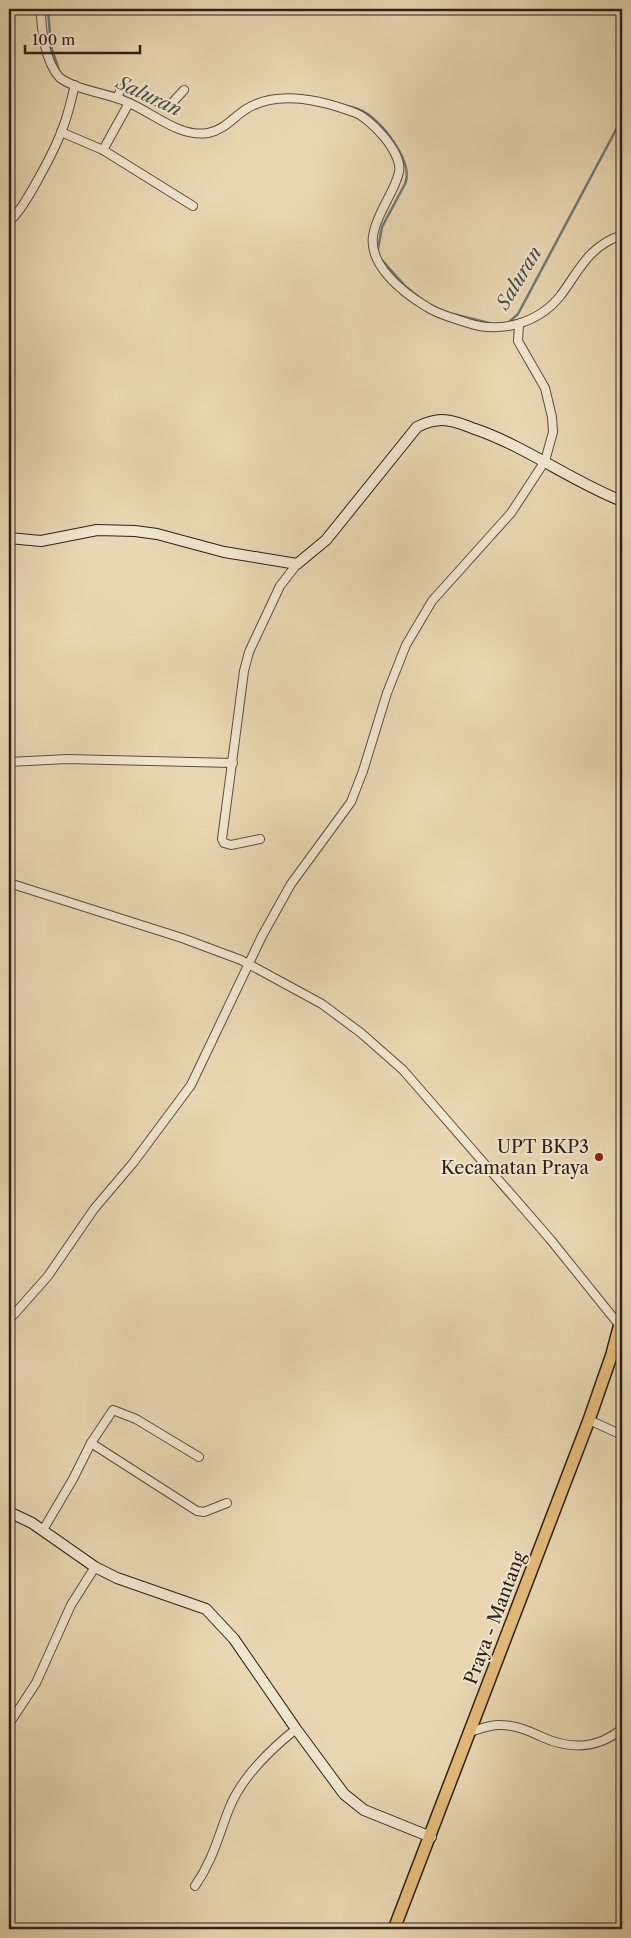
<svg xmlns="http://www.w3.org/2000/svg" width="631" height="1938" font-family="'Libre Caslon Text',serif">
	<rect width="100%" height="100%" fill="#e8d7b2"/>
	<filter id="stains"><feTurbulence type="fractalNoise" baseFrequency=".004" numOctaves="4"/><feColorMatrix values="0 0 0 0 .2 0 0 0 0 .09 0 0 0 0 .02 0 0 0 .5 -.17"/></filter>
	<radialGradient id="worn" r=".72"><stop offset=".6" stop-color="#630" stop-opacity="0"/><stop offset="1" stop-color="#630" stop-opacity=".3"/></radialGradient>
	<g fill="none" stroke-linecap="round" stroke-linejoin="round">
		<!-- stream -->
		<g stroke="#6e7b75" stroke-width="2.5">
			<path d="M48,9L51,47L60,73"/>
			<path d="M80,84L122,95L162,117"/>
			<path d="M249,104L259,99"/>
			<path d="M343,105C352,107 361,109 369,115C385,127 414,163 405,184L382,227L378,249"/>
			<path d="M230,117L244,106"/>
			<path d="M381,259L405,286L421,299"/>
			<path d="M453,314L489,323"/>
			<path d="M509,322L518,314L618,126L622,123"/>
		</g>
		<!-- street casing -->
		<g stroke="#5c4e3f" stroke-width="10">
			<g id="street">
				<path d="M41,9C41,30 45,62 60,78C79,91 106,93 127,102C152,112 179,138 208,133C225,130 234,116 248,108C279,90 321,100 353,112C370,117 403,153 399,172C395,191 379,210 374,231C365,263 402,292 427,307C439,315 454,318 468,323C501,334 539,323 561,295C580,269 589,246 622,235"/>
				<path d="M117,98L121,89L127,88L165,105L172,103L184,90"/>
				<path d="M61,132L103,150L193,206"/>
				<path d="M103,150L129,103"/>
				<path d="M9,221C22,214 56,147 62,130C68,116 71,100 75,85"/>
				<path d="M9,762L67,759L233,763"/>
				<path d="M260,839L231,845L224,843L222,839L244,671L249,652L280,586L297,564"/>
				<path d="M9,883L182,938L241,960L322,1004L361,1033L403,1070L550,1239L620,1326"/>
				<path d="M9,1320L48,1276L94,1209L133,1163L191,1085L262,936L291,884L351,802L363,771L387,693L406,645L432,601L511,513L545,461L553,432L552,417L545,388L518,341L519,325"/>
				<path d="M589,1420L622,1435"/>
				<path d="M91,1443L197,1511L204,1512L227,1503"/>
				<path d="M43,1530L73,1479L91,1443L113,1410L136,1419L199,1457"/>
				<path d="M9,1724L36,1683L71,1605L95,1567"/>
				<path d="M470,1732C480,1729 491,1724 501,1725C516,1725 529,1731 542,1737C571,1750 597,1749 622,1729"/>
				<path d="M195,1886C213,1860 218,1837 229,1809C241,1778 271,1749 296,1729"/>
			</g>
		</g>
		<!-- secondary casing -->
		<g stroke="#2e2019" stroke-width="12">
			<g id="secondary">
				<path d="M9,538L41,541L97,530L135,531L157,534L224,552L297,564L326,540L417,427C425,423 432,420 442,420C454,420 464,425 475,429C527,447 571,481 622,501"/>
				<path d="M9,1512L32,1523L95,1567L117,1578L206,1609L234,1639L296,1729L344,1794L364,1810L431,1837"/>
			</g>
		</g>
		<!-- primary casing -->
		<g stroke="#2e2019" stroke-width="14">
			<path id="primary" d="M394,1929L589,1420L612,1354L622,1316"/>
		</g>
		<!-- street -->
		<use href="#street" stroke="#f0e5cd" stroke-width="8"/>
		<!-- secondary -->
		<use href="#secondary" stroke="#f0e5cd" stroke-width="10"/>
		<!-- primary -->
		<use href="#primary" stroke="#e4bc79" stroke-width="11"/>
	</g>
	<!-- markers -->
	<circle fill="#8f2418" stroke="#f0e5cd" stroke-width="2" cx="599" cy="1157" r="5"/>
	<g text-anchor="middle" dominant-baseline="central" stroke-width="4" stroke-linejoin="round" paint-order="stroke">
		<!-- poi labels -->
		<g font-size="18" fill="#2e2019" stroke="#f0e5cd" text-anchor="end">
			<text x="589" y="1147">UPT BKP3<tspan x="589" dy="21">Kecamatan Praya</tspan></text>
		</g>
		<!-- street labels -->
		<g font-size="18" fill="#2e2019" stroke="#f0e5cd">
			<text transform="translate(495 1618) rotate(-69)">Praya - Mantang</text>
		</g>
		<!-- water labels -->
		<g font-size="19" font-style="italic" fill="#4e4e47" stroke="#f0e5cd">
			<text transform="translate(149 96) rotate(25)">Saluran</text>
			<text transform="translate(519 278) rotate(-59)">Saluran</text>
		</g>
	</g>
	<!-- margin -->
	<rect width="631" height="1938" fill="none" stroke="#e8d7b2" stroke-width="30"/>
	<rect x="10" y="10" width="611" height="1918" fill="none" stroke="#2e2019" stroke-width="2.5"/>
	<rect x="15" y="15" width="601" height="1908" fill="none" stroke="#2e2019"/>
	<!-- scale -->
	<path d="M25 45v8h115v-8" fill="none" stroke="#2e2019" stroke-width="2.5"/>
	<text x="32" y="45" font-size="15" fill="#2e2019" stroke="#f0e5cd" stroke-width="4" paint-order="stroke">100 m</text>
	<rect width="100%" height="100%" filter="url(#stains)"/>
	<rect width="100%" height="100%" fill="url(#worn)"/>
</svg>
